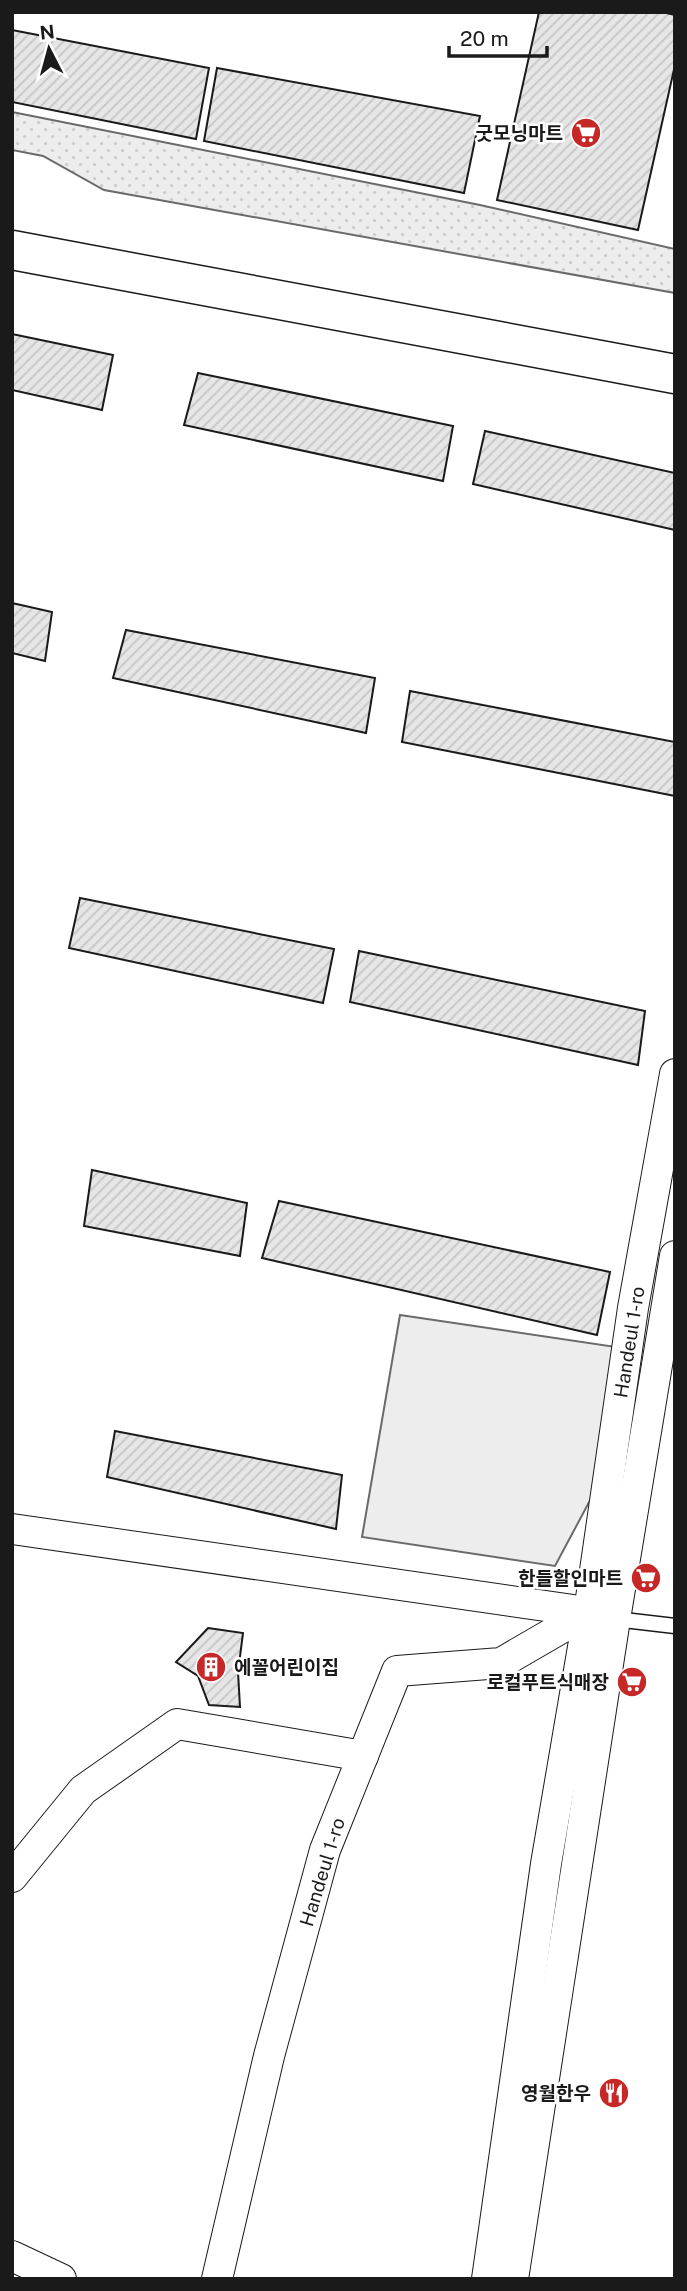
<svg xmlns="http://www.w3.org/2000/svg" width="687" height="2291" font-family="'Public Sans','Noto Sans KR',sans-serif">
	<defs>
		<pattern id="grass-dots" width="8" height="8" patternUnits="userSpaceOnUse" patternTransform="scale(1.75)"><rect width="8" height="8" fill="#ededed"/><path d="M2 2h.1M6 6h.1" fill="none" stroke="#cbcbcb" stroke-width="1.8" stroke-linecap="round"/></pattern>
		<pattern id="building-hatch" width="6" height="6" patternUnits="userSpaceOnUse" patternTransform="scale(1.75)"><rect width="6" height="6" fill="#e6e6e6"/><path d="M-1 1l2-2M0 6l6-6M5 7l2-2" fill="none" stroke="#c5c5c5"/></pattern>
	</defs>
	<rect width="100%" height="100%" fill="#fff"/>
	<!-- grass -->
	<path fill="url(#grass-dots)" stroke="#6a6a6a" stroke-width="2" d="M12,112L480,205L675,249V293L104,190L43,156L12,150Z"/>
	<!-- built -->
	<path fill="#ededed" stroke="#6a6a6a" stroke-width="2" d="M400,1315L616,1347L595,1491L555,1566L362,1537Z"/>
	<!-- building -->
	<g fill="url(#building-hatch)" stroke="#1a1a1a" stroke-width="2">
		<path d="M539,12H662L675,15V65L638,230L497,200Z"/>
		<path d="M12,30L209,68L196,139L12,102Z"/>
		<path d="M217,68L480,116L464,193L204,141Z"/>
		<path d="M12,334L113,355L102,410L12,390Z"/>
		<path d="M198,373L453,426L443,481L184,425Z"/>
		<path d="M485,431L675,473V530L473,484Z"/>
		<path d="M12,603L52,612L45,661L12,653Z"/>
		<path d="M126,630L375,678L366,733L113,678Z"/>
		<path d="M410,691L675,742V796L402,742Z"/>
		<path d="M80,898L334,949L323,1003L69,948Z"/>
		<path d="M359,951L645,1011L638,1065L350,1002Z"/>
		<path d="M92,1170L247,1203L240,1256L84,1226Z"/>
		<path d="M279,1201L610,1272L597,1335L262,1258Z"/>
		<path d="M115,1431L342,1475L336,1529L107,1477Z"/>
		<path d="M208,1628L243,1633L238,1672L240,1707L209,1705L198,1676L176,1662Z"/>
	</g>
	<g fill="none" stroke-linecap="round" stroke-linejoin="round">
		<!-- lane casing -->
		<g stroke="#1a1a1a" stroke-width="17">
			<path id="lane" d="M615,1619L675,1626"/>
		</g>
		<!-- street casing -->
		<g stroke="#1a1a1a" stroke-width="32">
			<g id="street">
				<path d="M12,1529L594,1613"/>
				<path d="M12,1877L83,1790L177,1724L363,1756"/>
				<path d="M12,2256L61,2279"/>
				<path d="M217,2279L269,2056L325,1850L397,1671L501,1663L589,1612"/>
				<path d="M487,2279L546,1864L589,1612L633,1308L675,1074"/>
				<path d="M513,2279L615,1619L675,1256"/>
			</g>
		</g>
		<!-- secondary casing -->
		<g stroke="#1a1a1a" stroke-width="41">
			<path id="secondary" d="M12,250L675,374"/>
		</g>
		<!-- lane -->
		<use href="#lane" stroke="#fff" stroke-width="14"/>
		<!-- street -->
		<use href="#street" stroke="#fff" stroke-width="30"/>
		<!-- secondary -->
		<use href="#secondary" stroke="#fff" stroke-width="38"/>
	</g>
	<!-- icons -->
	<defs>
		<g id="supermarket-disc" transform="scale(1.575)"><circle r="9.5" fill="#c62828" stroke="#fff"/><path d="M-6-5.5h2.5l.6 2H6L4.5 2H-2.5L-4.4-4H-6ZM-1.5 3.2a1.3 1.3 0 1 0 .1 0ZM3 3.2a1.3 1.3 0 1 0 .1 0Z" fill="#fff"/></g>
		<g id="building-disc" transform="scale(1.575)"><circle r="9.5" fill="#c62828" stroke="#fff"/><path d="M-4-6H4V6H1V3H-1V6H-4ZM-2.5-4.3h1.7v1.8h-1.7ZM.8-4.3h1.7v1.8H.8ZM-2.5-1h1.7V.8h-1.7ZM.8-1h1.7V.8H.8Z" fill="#fff"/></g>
		<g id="restaurant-disc" transform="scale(1.575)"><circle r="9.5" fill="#c62828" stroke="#fff"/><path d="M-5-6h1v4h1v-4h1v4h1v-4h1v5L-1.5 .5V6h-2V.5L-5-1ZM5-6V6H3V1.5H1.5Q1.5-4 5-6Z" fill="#fff"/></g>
	</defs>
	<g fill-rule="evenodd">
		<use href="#supermarket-disc" x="586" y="133"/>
		<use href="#supermarket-disc" x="646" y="1578"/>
		<use href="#building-disc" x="211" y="1667"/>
		<use href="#supermarket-disc" x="632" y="1682"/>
		<use href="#restaurant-disc" x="614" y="2093"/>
	</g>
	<g text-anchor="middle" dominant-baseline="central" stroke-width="5" stroke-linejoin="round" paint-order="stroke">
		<!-- poi labels -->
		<g font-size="19" font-weight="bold" fill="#1a1a1a" stroke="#fff" text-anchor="end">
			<text x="563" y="133">굿모닝마트</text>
			<text x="623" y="1578">한들할인마트</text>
			<text x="234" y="1667" text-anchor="start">에꼴어린이집</text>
			<text x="609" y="1682">로컬푸트식매장</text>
			<text x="591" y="2093">영월한우</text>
		</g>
		<!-- street labels -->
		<g font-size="19" fill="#1a1a1a" stroke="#fff">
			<text transform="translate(629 1342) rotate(-81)">Handeul 1-ro</text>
			<text transform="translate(322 1872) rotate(-73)">Handeul 1-ro</text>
		</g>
	</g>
	<!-- border -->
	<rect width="687" height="2291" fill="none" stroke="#1a1a1a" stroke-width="28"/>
	<!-- north arrow -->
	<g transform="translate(49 49) rotate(354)" stroke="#ffffff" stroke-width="5" paint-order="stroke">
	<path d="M0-5L12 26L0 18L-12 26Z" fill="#1a1a1a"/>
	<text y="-10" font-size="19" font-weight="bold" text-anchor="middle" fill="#1a1a1a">N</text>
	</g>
	<!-- scale -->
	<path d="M449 46v10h98v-10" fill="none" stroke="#1a1a1a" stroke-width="3.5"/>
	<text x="460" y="46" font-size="21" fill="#1a1a1a" stroke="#ffffff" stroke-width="5" paint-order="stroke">20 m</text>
</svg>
